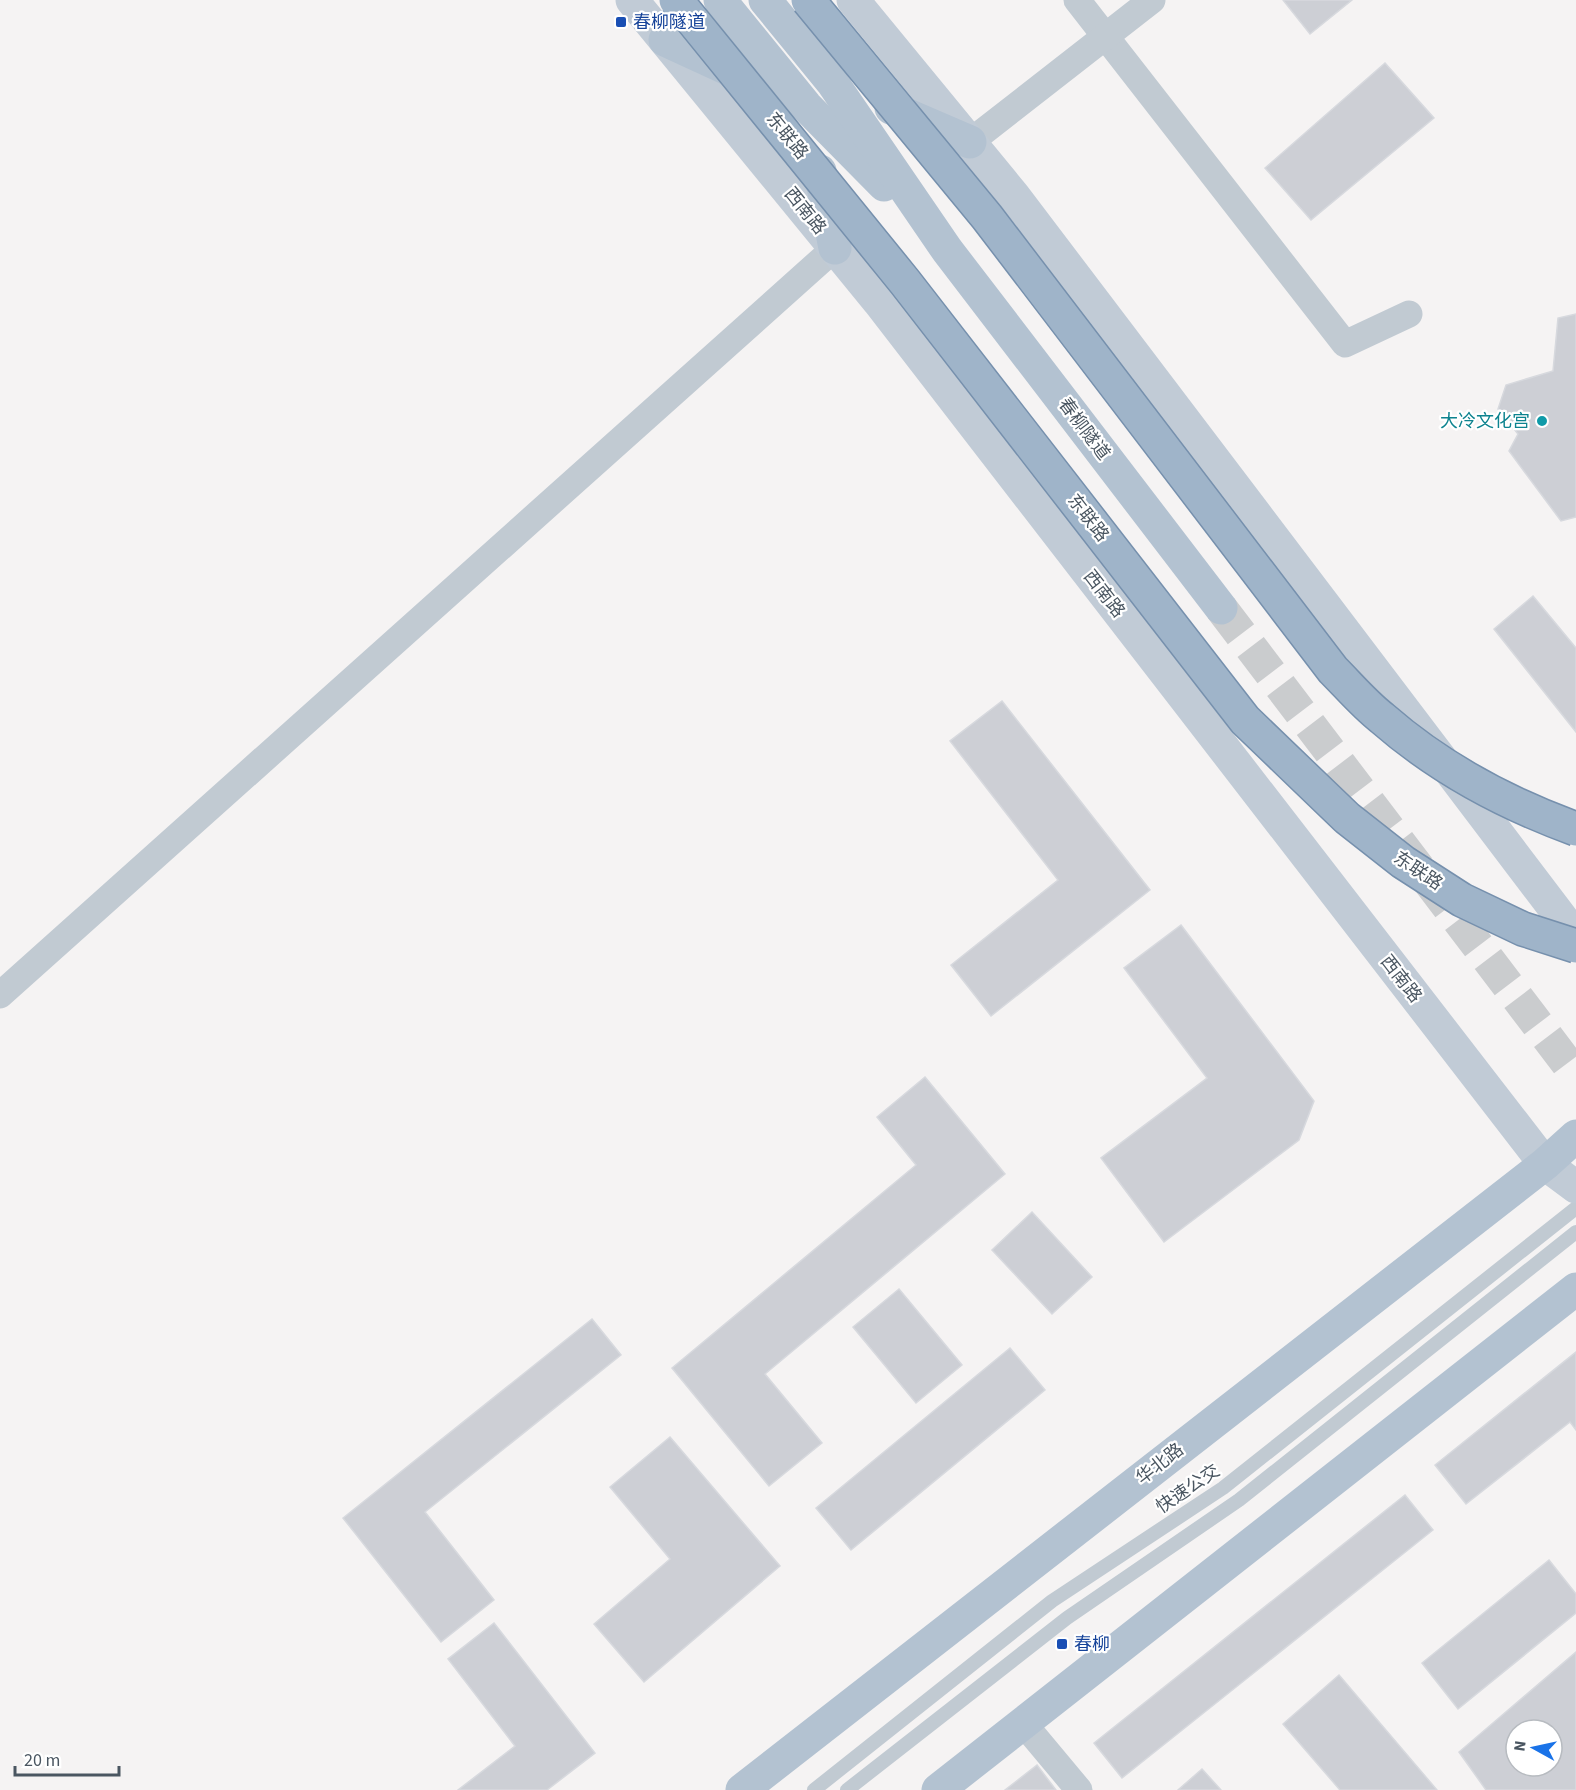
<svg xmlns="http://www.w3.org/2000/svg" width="1576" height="1790" font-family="'Source Sans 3','Noto Sans SC',sans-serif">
	<rect width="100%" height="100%" fill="#f5f3f3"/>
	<!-- building -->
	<g fill="#cdcfd5" stroke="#d7d9de" stroke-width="1.5" fill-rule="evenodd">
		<path d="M1283,0H1352L1310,34Z"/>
		<path d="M1385,63L1434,118L1311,220L1265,168Z"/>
		<path d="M1576,314V517L1561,521L1509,451L1518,434L1498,409L1506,385L1553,371L1558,318Z"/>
		<path d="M1533,596L1576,648V732L1494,629Z"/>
		<path d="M1002,701L1150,890L991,1016L951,965L1058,880L950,741Z"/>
		<path d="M1181,925L1314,1101L1299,1140L1164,1242L1101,1158L1207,1078L1124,968Z"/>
		<path d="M925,1077L1005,1174L765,1374L822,1443L769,1486L672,1368L916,1165L877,1117Z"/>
		<path d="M1032,1212L1092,1277L1052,1314L992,1250Z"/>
		<path d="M899,1289L962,1365L916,1403L853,1327Z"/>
		<path d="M592,1319L621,1355L425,1512L494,1600L441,1642L343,1518Z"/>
		<path d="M1010,1348L1045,1390L851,1550L816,1508Z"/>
		<path d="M1576,1352V1430L1570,1422L1466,1504L1435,1465Z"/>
		<path d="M670,1437L780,1566L644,1682L594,1624L670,1559L610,1487Z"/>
		<path d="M1405,1495L1433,1530L1122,1778L1094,1743Z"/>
		<path d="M1549,1560L1576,1594V1613L1458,1709L1422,1663Z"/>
		<path d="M494,1623L595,1753L547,1790H458L515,1746L448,1659Z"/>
		<path d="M1576,1652V1790H1486L1459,1752ZM1516,1730H1552V1766H1516Z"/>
		<path d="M1339,1675L1437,1790H1340L1283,1724Z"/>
		<path d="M1037,1765L1056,1790H1005Z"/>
		<path d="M1202,1769L1221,1790H1178Z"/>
	</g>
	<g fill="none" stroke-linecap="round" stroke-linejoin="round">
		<!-- primary-tunnel -->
		<path stroke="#caccce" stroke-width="33" stroke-dasharray="33 16" stroke-linecap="butt" d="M1221,608L1576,1075"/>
		<!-- service -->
		<g stroke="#c1cad2" stroke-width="14">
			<path d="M814,1790L1052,1601L1223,1488L1576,1208"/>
			<path d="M847,1790L1067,1618L1239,1500L1576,1232"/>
		</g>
		<!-- minor -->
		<g stroke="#c1cad2" stroke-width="27">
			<path d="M1077,0L1345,344L1409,314"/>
			<path d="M970,142L1152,0"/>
			<path d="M0,995L835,248"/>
			<path d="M1023,1723L1079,1790"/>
		</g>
		<!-- secondary -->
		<g stroke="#c1cbd6" stroke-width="33">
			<path d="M632,0L879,302L1545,1164L1576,1187"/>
			<path d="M853,0L1014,196L1576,937"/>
		</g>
		<!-- primary -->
		<g stroke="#b3c2d1" stroke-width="33">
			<path d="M720,0L806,106L884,185"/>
			<path d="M765,0L832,82L947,250L1221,608"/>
			<path d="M665,40L741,75"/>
			<path d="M891,108L970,142"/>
			<path d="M820,171L835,248"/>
			<path d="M742,1790L1545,1164L1576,1136"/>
			<path d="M938,1790L1576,1289"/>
		</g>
		<!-- trunk-bridge casing -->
		<g stroke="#7690ad" stroke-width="36" stroke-linecap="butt">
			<g id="trunk-bridge">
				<path d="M676,0L905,282L1245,720L1347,818L1403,862L1462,900L1523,929L1576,946"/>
				<path d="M808,0L987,217L1333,670C1349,686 1364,704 1382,718C1438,767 1507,804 1576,829"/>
			</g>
		</g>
		<!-- trunk-bridge -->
		<use href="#trunk-bridge" stroke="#9fb4c9" stroke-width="33"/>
	</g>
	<!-- markers -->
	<g fill="#1a4fb4" stroke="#fff" stroke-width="2">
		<rect x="615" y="16" width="12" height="12" rx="3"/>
		<rect x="1056" y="1638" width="12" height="12" rx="3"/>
	</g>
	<circle fill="#0f9aa8" stroke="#fff" stroke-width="2" cx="1542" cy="421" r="6"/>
	<g text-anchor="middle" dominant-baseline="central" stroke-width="4.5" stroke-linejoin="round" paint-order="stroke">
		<!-- transit labels -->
		<g font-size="18" fill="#164399" stroke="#fff" text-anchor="start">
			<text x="633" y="22">春柳隧道</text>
			<text x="1074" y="1644">春柳</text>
		</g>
		<!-- street labels -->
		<g font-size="18" fill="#4a5661" stroke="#fff">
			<text transform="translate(787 136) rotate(51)">东联路</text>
			<text transform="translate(805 211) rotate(51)">西南路</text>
			<text transform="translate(1084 429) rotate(53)">春柳隧道</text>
			<text transform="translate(1088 518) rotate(52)">东联路</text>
			<text transform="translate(1104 594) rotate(52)">西南路</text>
			<text transform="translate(1418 871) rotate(34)">东联路</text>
			<text transform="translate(1401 979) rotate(52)">西南路</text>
			<text transform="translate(1160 1464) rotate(-38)">华北路</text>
			<text transform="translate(1188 1489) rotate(-34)">快速公交</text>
		</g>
		<!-- culture labels -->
		<g font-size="18" fill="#0d838f" stroke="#fff" text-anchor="end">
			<text x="1530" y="421">大冷文化宫</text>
		</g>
	</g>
	<!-- north arrow -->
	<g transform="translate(1534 1748) rotate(278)"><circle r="28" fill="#ffffff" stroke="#b7bbc0" stroke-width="1.5"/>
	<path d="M0-4.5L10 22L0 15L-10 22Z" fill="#1a73e8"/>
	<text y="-9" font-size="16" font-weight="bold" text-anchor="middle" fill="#4a5661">N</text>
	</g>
	<!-- scale -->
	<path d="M15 1766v9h104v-9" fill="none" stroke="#4a5661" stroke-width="3"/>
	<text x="24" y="1766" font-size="18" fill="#4a5661" stroke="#ffffff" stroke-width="4.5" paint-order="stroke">20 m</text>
</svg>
